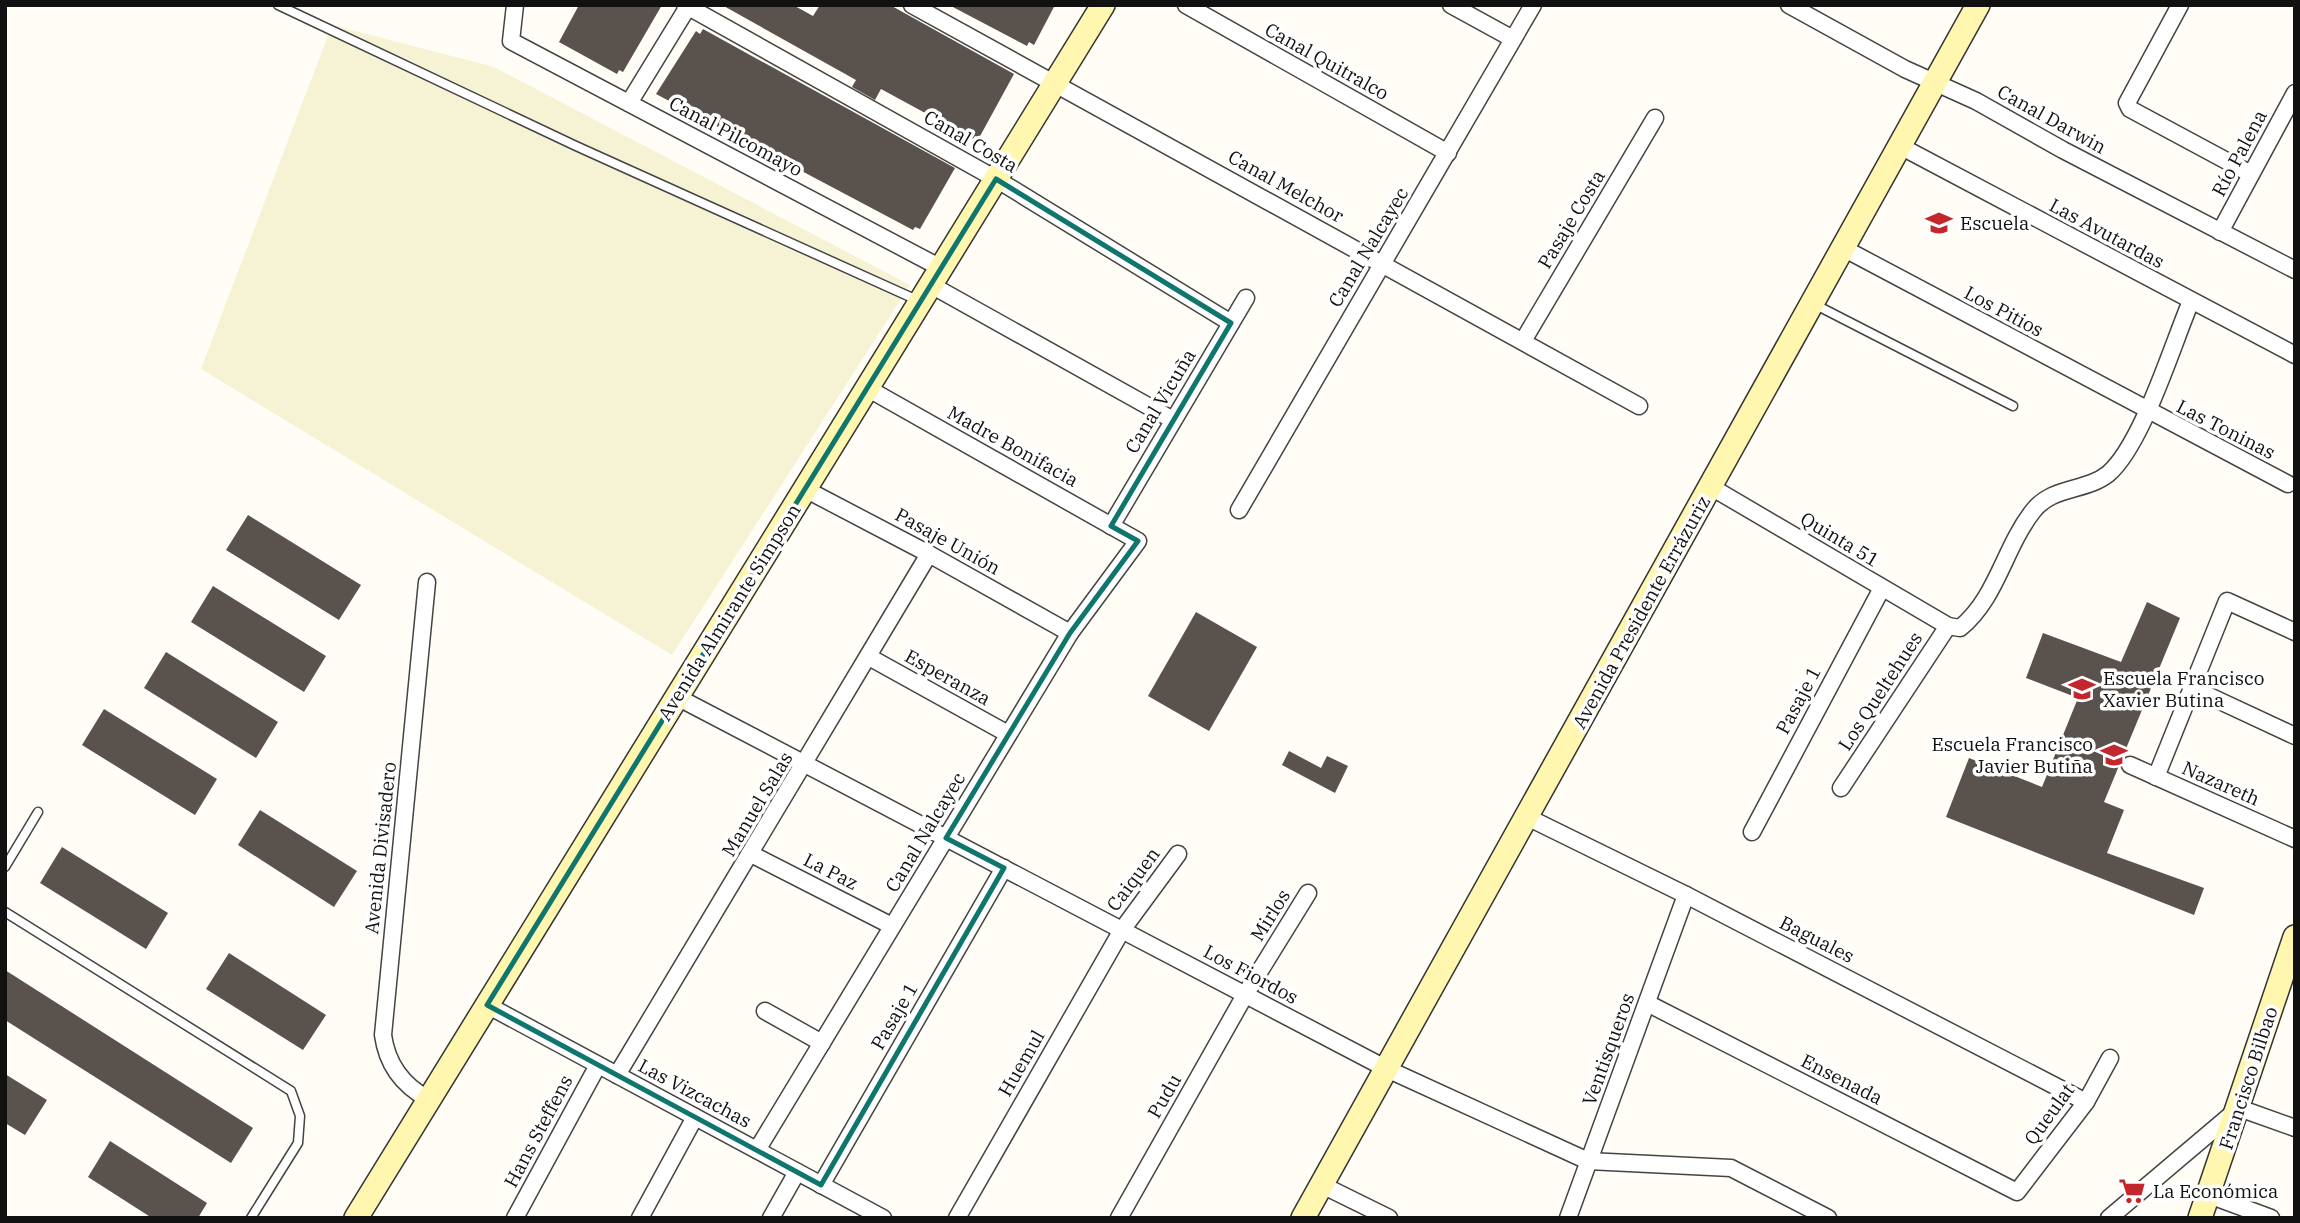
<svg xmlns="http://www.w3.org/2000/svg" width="2300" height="1223" font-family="'IBM Plex Serif',serif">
	<rect width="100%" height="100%" fill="#fffdf5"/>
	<!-- farmland -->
	<path fill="#f6f3d4" d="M332,25L494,67L910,285L672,655L201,369Z"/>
	<!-- building -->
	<g fill="#5a524d">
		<path d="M579,5H662L623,72L619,70L617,74L559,42Z"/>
		<path d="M722,5H793L813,16L820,5H890L1014,74L979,138L975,136L973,139L881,89L875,100L852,87L856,80Z"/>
		<path d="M949,5H1055L1034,45L1029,42L1027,46Z"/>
		<path d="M703,29L955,168L920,229L915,227L913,230L656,94L696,31L700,34Z"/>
		<path d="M248,515L361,585L339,620L226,550Z"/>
		<path d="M213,586L326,656L304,692L191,622Z"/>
		<path d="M2147,602L2180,618L2104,802L2124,810L2107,853L2204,888L2194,915L1946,817L1969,758L2042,787L2078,698L2026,678L2043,633L2121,662Z"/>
		<path d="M1196,612L1257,647L1209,731L1148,696Z"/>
		<path d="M166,652L278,722L256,758L144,688Z"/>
		<path d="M104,709L217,779L195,815L82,745Z"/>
		<path d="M1289,751L1321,768L1327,756L1348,766L1335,793L1282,765Z"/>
		<path d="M260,810L357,871L334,907L238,845Z"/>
		<path d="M62,847L168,913L146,949L40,883Z"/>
		<path d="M229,953L326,1015L303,1050L206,989Z"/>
		<path d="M5,970L253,1128L231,1163L5,1020Z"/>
		<path d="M5,1074L47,1100L25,1135L5,1123Z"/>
		<path d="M110,1141L207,1203L198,1218H152L88,1177Z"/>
	</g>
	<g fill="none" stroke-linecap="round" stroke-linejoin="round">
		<!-- lane casing -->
		<g stroke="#444" stroke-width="11">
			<g id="lane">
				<path d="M278,5L576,146L917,300"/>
				<path d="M1814,304L2013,406"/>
				<path d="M5,867L38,812"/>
				<path d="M5,912L291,1091L300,1116L298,1143L251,1218"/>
			</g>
		</g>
		<!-- street casing -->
		<g stroke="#444" stroke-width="19">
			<g id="street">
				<path d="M515,5L511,41L941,268"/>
				<path d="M685,5L996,179L1231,323"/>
				<path d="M912,5L1639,406"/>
				<path d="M1186,5L1448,153"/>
				<path d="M1451,5L1513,39"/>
				<path d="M1789,5L1905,69L1976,101L2063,150L2295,270"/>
				<path d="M2180,5L2127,103L2130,109L2251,174"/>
				<path d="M629,103L689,5"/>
				<path d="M1900,146L2295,355"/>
				<path d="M2220,232L2295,93"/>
				<path d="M1843,248L2288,484"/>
				<path d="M931,285L1173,420"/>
				<path d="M1523,341L1655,118"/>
				<path d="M1711,487L1948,626"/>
				<path d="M805,489L929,554L1070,633"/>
				<path d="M1239,510L1533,5"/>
				<path d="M1111,526L1246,298"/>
				<path d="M427,582L383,1035C387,1064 402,1085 428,1099"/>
				<path d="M869,657L1008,734"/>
				<path d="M2192,688L2295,736"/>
				<path d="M677,697L1387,1069L1588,1161L1731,1168L1828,1218"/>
				<path d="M2130,765L2295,839"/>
				<path d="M2156,777L2227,601L2295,632"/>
				<path d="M1841,788L1948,626L1960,628C1997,598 2004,548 2033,511C2052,486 2085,492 2108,474C2142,445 2172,346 2191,301"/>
				<path d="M1527,817L1686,895L2086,1102"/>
				<path d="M1752,832L1882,588"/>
				<path d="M751,854L892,926"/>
				<path d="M1647,1003L2017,1192L2086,1102L2110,1058"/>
				<path d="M487,1005L883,1218"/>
				<path d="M765,1011L822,1043"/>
				<path d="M617,1075L929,554"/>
				<path d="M757,1150L1070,633L1138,541L867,388"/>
				<path d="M821,1185L1004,868"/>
				<path d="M1322,1185L1389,1218"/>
				<path d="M2209,1195L2271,1218"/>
				<path d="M515,1218L598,1065"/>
				<path d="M640,1218L695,1117"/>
				<path d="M771,1218L797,1172"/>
				<path d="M957,1218L1122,930L1178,854"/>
				<path d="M1119,1218L1245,995L1308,893"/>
				<path d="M1568,1218L1686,895"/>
				<path d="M2109,1218L2239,1108L2295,1128"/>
			</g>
		</g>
		<!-- secondary casing -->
		<g stroke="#333" stroke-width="26">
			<g id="secondary">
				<path d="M356,1218L1103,5"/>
				<path d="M1303,1218L1978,5"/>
				<path d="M2200,1218L2295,937"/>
			</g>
		</g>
		<!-- lane -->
		<use href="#lane" stroke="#fff" stroke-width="8"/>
		<!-- street -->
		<use href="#street" stroke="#fff" stroke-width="16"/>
		<!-- secondary -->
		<use href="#secondary" stroke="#fff6b0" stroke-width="23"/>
	</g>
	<!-- marked area -->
	<path fill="none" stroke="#0f766e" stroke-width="5" stroke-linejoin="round" d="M996,179L1231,323L1111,526L1138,541L1070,633L946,838L1004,868L821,1185L487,1005Z"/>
	<!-- icons -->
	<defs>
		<g id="school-bare" transform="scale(2.1)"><path d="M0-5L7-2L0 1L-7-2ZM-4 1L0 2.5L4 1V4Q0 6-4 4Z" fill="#c4262e" stroke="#fff" stroke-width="2.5" paint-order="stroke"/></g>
		<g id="supermarket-bare" transform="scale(2.1)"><path d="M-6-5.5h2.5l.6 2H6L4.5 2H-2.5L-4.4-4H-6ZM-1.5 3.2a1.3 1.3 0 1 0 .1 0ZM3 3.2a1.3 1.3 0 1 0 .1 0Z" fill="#c4262e" stroke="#fff" stroke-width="2.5" paint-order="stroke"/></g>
	</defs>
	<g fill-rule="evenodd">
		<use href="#school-bare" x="1939" y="223"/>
		<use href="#school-bare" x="2082" y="689"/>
		<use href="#school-bare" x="2114" y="755"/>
		<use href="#supermarket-bare" x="2132" y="1191"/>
	</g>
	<g text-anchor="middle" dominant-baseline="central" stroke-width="7" stroke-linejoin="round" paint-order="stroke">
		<!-- street labels -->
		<g font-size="19" fill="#111" stroke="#fff">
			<text transform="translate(1327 61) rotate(29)">Canal Quitralco</text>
			<text transform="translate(2052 119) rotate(29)">Canal Darwin</text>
			<text transform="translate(736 136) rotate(28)">Canal Pilcomayo</text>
			<text transform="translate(971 141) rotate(30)">Canal Costa</text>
			<text transform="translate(2239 153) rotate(-62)">Río Palena</text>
			<text transform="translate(1286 186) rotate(29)">Canal Melchor</text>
			<text transform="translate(1571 219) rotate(-59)">Pasaje Costa</text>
			<text transform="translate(2107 233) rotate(28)">Las Avutardas</text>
			<text transform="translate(1368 247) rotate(-59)">Canal Nalcayec</text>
			<text transform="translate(2004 311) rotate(28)">Los Pitios</text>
			<text transform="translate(1160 401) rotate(-59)">Canal Vicuña</text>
			<text transform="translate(2226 429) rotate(27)">Las Toninas</text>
			<text transform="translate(1013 446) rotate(29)">Madre Bonifacia</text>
			<text transform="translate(1840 539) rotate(31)">Quinta 51</text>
			<text transform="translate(948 541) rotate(29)">Pasaje Unión</text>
			<text transform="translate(729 612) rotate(-58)">Avenida Almirante Simpson</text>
			<text transform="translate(1641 612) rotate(-61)">Avenida Presidente Errázuriz</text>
			<text transform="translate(948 677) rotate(29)">Esperanza</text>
			<text transform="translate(1880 691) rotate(-57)">Los Queltehues</text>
			<text transform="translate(1798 700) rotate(-62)">Pasaje 1</text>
			<text transform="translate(2221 783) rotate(24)">Nazareth</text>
			<text transform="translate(757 804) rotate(-59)">Manuel Salas</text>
			<text transform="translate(925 832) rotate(-59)">Canal Nalcayec</text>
			<text transform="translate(380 848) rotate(-84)">Avenida Divisadero</text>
			<text transform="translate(831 871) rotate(27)">La Paz</text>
			<text transform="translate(1133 879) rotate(-53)">Caiquen</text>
			<text transform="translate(1270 915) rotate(-58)">Mirlos</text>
			<text transform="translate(1817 939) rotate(27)">Baguales</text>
			<text transform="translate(1251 974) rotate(28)">Los Fiordos</text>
			<text transform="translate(894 1016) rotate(-60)">Pasaje 1</text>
			<text transform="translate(1608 1049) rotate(-70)">Ventisqueros</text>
			<text transform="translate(1021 1063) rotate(-60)">Huemul</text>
			<text transform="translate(2248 1078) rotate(-72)">Francisco Bilbao</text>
			<text transform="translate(1842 1079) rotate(27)">Ensenada</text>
			<text transform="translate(695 1093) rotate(28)">Las Vizcachas</text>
			<text transform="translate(1164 1096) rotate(-60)">Pudu</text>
			<text transform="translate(2049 1114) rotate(-54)">Queulat</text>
			<text transform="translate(538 1131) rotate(-62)">Hans Steffens</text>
		</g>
		<!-- poi labels -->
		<g font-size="19" fill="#111" stroke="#fff" text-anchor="start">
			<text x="1960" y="223">Escuela</text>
			<text x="2103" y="678">Escuela Francisco<tspan x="2103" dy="22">Xavier Butina</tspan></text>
			<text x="2093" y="744" text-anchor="end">Escuela Francisco<tspan x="2093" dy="22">Javier Butiña</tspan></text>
			<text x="2153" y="1191">La Económica</text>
		</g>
	</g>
	<!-- border -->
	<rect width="2300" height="1223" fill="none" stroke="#111111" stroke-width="14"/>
</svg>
